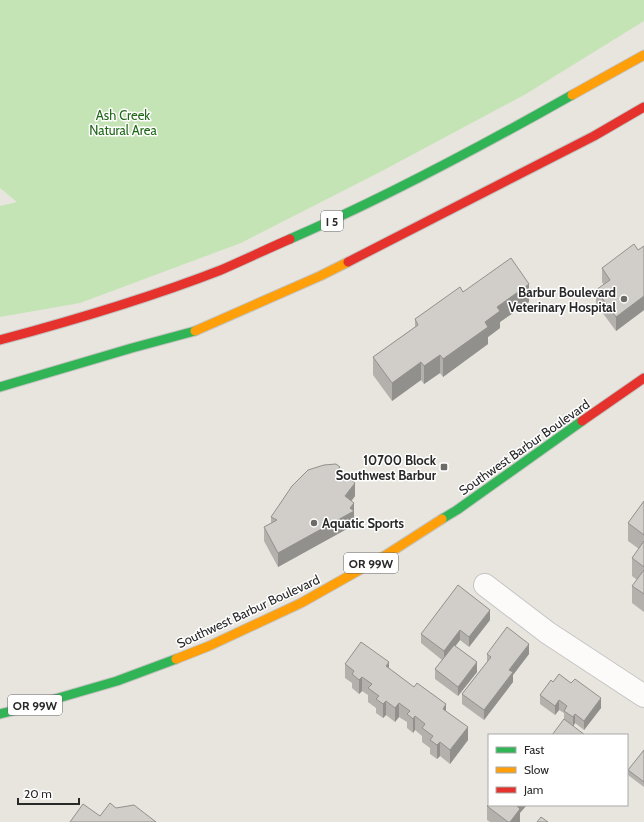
<svg xmlns="http://www.w3.org/2000/svg" width="644" height="822" font-family="Cabin,sans-serif">
	<rect width="100%" height="100%" fill="#e8e5de"/>
	<!-- green -->
	<path fill="#c5e4b6" d="M0,0H644V21L526,94L382,171L241,243L80,303L0,317V206L17,202L0,188Z"/>
	<g fill="none" stroke-linecap="round" stroke-linejoin="round">
		<!-- street casing -->
		<g stroke="#c5c4c4" stroke-width="24">
			<path id="street" d="M485,585L548,633L644,696"/>
		</g>
		<!-- fast casing -->
		<g stroke="#c4c3c0" stroke-width="11">
			<g id="fast">
				<path d="M290,239C387,197 480,147 572,95"/>
				<path d="M0,387L132,348L195,331"/>
				<path d="M442,519L457,510L582,421"/>
				<path d="M0,714L24,708L117,681L176,659"/>
			</g>
		</g>
		<!-- slow casing -->
		<g stroke="#c4c3c0" stroke-width="11">
			<g id="slow">
				<path d="M572,95L644,55"/>
				<path d="M195,331L320,276L348,262"/>
				<path d="M176,659L209,646L301,603L386,555L442,519"/>
			</g>
		</g>
		<!-- jam casing -->
		<g stroke="#c4c3c0" stroke-width="11">
			<g id="jam">
				<path d="M348,262L594,136L644,107"/>
				<path d="M0,340C75,320 149,298 221,270C244,260 267,249 290,239"/>
				<path d="M582,421L644,378"/>
			</g>
		</g>
		<!-- street -->
		<use href="#street" stroke="#fcfbfa" stroke-width="22"/>
		<!-- fast -->
		<use href="#fast" stroke="#30b455" stroke-width="9"/>
		<!-- slow -->
		<use href="#slow" stroke="#ff9f0a" stroke-width="9"/>
		<!-- jam -->
		<use href="#jam" stroke="#e5322d" stroke-width="9"/>
	</g>
	<!-- wall -->
	<g fill="#b4b1ad">
		<path d="M644,246V310L616,331L596,304V290L604,285L602,282V268L638,250Z"/>
		<path d="M463,292L529,302L500,322V328L488,337V344L443,377L440,373L424,384L421,380L392,401L373,375V357L415,327V319Z"/>
		<path d="M340,471L355,496L351,501L354,510V525L278,567L264,541V527L271,523V517Z"/>
		<path d="M644,501V612L632,603V586L637,580L632,576V558L639,549L628,541V523Z"/>
		<path d="M490,620L469,647L460,640L455,646L477,672L458,696L435,679V669L442,660L421,643V634Z"/>
		<path d="M487,654H529L513,675V682L484,720L462,704V694L487,662Z"/>
		<path d="M345,664L389,669L446,711L468,740L450,764L440,756L437,759L430,754V748L422,742V736L415,730L413,733L407,728V722L399,717L395,722L386,715L383,718L376,713V708L368,702V695L362,691L359,694L352,688V683L345,678Z"/>
		<path d="M553,682L601,708L584,730L575,723L573,726L564,720V713L559,710L555,715L540,704V695Z"/>
		<path d="M644,750V787L628,775V770Z"/>
		<path d="M487,806L520,813V822H490L487,820Z"/>
	</g>
	<!-- shaded-wall -->
	<g fill="#92908d">
		<path d="M529,284V302L500,322V328L488,337V344L443,377V359L485,322L497,307Z"/>
		<path d="M644,296V310L616,331V317Z"/>
		<path d="M440,355V373L424,384V366Z"/>
		<path d="M421,362V380L392,401V383Z"/>
		<path d="M355,483V496L345,510V496Z"/>
		<path d="M354,503V525L278,567V553L350,508Z"/>
		<path d="M490,610V620L469,647V637Z"/>
		<path d="M460,630V640L444,661V651Z"/>
		<path d="M529,644V654L513,675V682L484,720V710L509,670Z"/>
		<path d="M389,662V676L386,666Z"/>
		<path d="M477,662V672L458,696V687Z"/>
		<path d="M362,677V691L359,694V680Z"/>
		<path d="M601,698V708L584,730V721Z"/>
		<path d="M559,700V710L555,715V706Z"/>
		<path d="M386,701V715L383,718V704Z"/>
		<path d="M399,703V717L395,722V708Z"/>
		<path d="M446,704V718L443,709Z"/>
		<path d="M575,714V723L573,727V717Z"/>
		<path d="M415,716V730L413,733V719Z"/>
		<path d="M468,727V740L450,764V750Z"/>
		<path d="M440,742V756L437,759V745Z"/>
		<path d="M516,805H527L520,813V822H510Z"/>
	</g>
	<!-- building -->
	<g fill="#d1cec9" stroke="#92908d">
		<path d="M634,244L638,250L644,246V296L616,317L596,290L610,280L602,268Z"/>
		<path d="M511,258L529,284L497,307L500,311L485,322L488,327L443,359L440,355L424,366L421,362L392,383L373,357L418,325L415,319L460,287L463,292Z"/>
		<path d="M336,464L340,467L338,470L355,483L345,496L354,503L350,508L354,511L278,553L264,527L277,520L271,517L292,486L308,470L324,465Z"/>
		<path d="M644,501V535L628,523Z"/>
		<path d="M644,541V567L632,558Z"/>
		<path d="M644,570V594L632,586Z"/>
		<path d="M458,585L490,610L469,637L460,630L444,651L421,634Z"/>
		<path d="M507,627L529,644L509,670L513,672L484,710L462,694L491,657L487,654Z"/>
		<path d="M361,642L389,662L386,666L414,687L417,683L446,704L443,709L468,727L450,750L440,742L437,745L430,740L433,736L422,728L425,724L415,716L413,719L407,714L410,711L399,703L395,708L386,701L383,704L376,699L379,696L368,688L372,684L362,677L359,680L352,674L354,671L345,664Z"/>
		<path d="M454,645L477,662L458,687L435,669Z"/>
		<path d="M559,674L571,683L575,679L601,698L584,721L575,714L573,717L564,711L567,706L559,700L555,706L540,695L551,680L553,682Z"/>
		<path d="M564,719L585,735H552Z"/>
		<path d="M644,750V782L628,770Z"/>
		<path d="M110,803L116,808L134,805L156,822H70L83,804L100,816Z"/>
		<path d="M489,804V805H516L520,809L510,822H508L487,806Z"/>
		<path d="M541,817L548,822H537Z"/>
	</g>
	<!-- markers -->
	<g fill="#6c6b68" stroke="#fff" stroke-width="1.5">
		<circle cx="624" cy="299" r="4"/>
		<rect x="440" y="463" width="8" height="8" rx="2"/>
		<circle cx="314" cy="523" r="4"/>
	</g>
	<g text-anchor="middle" dominant-baseline="central" stroke-width="3" stroke-linejoin="round" paint-order="stroke">
		<!-- shield labels -->
		<g fill="#fff" stroke="#696969" stroke-width="1">
			<rect x="321" y="211" width="22" height="20" rx="3"/>
			<rect x="344" y="553" width="54" height="20" rx="3"/>
			<rect x="8" y="695" width="54" height="20" rx="3"/>
		</g>
		<g font-size="12" font-weight="bold" fill="#292929">
			<text x="332" y="221">I 5</text>
			<text x="371" y="563">OR 99W</text>
			<text x="35" y="705">OR 99W</text>
		</g>
		<!-- park labels -->
		<g font-size="13" fill="#216718" stroke="#fff">
			<text x="123" y="115">Ash Creek<tspan x="123" dy="15">Natural Area</tspan></text>
		</g>
		<!-- poi labels -->
		<g font-size="13" font-weight="bold" fill="#292929" stroke="#fff" text-anchor="end">
			<text x="616" y="292">Barbur Boulevard<tspan x="616" dy="15">Veterinary Hospital</tspan></text>
			<text x="436" y="460">10700 Block<tspan x="436" dy="15">Southwest Barbur</tspan></text>
			<text x="322" y="523" text-anchor="start">Aquatic Sports</text>
		</g>
		<!-- street labels -->
		<g font-size="13" fill="#292929" stroke="#fff">
			<text transform="translate(524 447) rotate(-35)">Southwest Barbur Boulevard</text>
			<text transform="translate(248 611) rotate(-25)">Southwest Barbur Boulevard</text>
		</g>
	</g>
	<!-- legend -->
	<rect x="488" y="734" width="140" height="72" fill="#ffffff" stroke="#a9a9a9"/>
	<rect x="496" y="747" width="20" height="6" fill="#30b455" stroke="#a9a9a9"/>
	<text x="524" y="754" font-size="12" fill="#292929">Fast</text>
	<rect x="496" y="767" width="20" height="6" fill="#ff9f0a" stroke="#a9a9a9"/>
	<text x="524" y="774" font-size="12" fill="#292929">Slow</text>
	<rect x="496" y="787" width="20" height="6" fill="#e5322d" stroke="#a9a9a9"/>
	<text x="524" y="794" font-size="12" fill="#292929">Jam</text>
	<!-- scale -->
	<path d="M18 798v6h61v-6" fill="none" stroke="#292929" stroke-width="2"/>
	<text x="24" y="798" font-size="12" fill="#292929" stroke="#ffffff" stroke-width="3" paint-order="stroke">20 m</text>
</svg>
